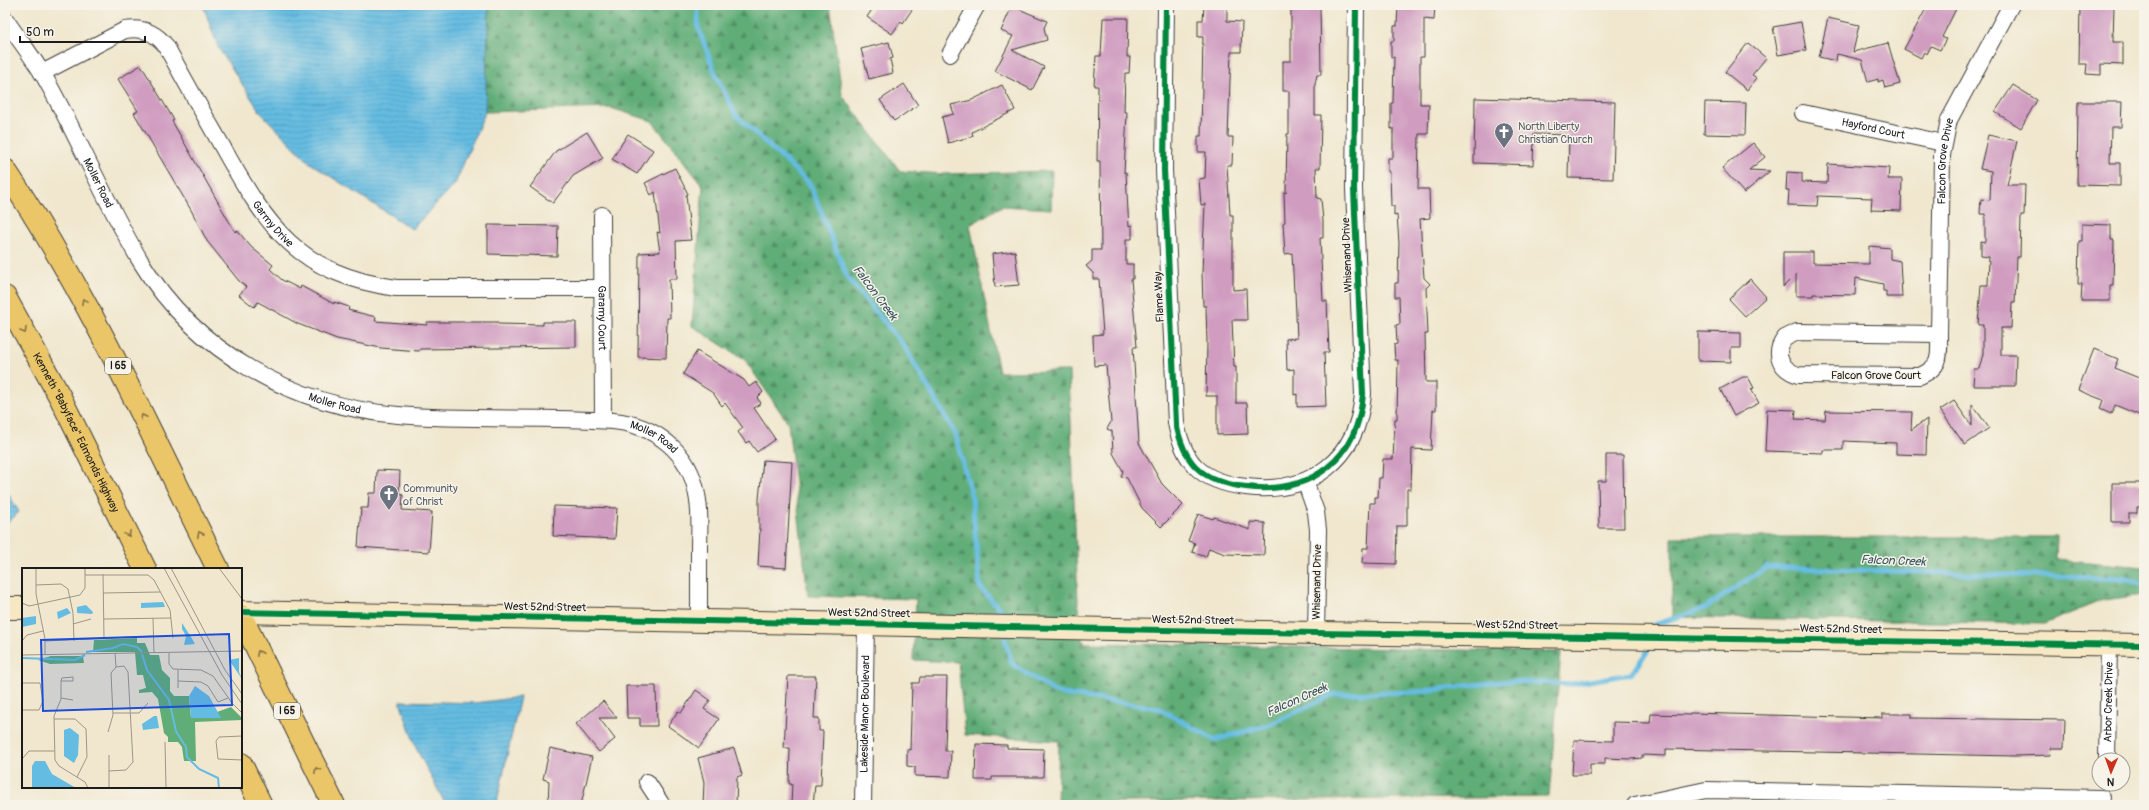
<svg xmlns="http://www.w3.org/2000/svg" width="2149" height="810" font-family="Pangolin,sans-serif">
	<defs>
		<pattern id="forest-firs" width="22" height="20" patternUnits="userSpaceOnUse"><rect width="22" height="20" fill="#60ad78"/><path d="M5 1l3.5 6h-7zM16 11l3.5 6h-7z" fill="#4e8c62"/></pattern>
		<pattern id="water-rules" width="6" height="5" patternUnits="userSpaceOnUse"><rect width="6" height="5" fill="#65bce2"/><path d="M0 2.5h6" fill="none" stroke="#57a1c1"/></pattern>
	</defs>
	<rect width="100%" height="100%" fill="#f7f3e8"/>
	<filter id="ink" filterUnits="userSpaceOnUse"><feTurbulence type="fractalNoise" baseFrequency=".025" numOctaves="2"/><feDisplacementMap in="SourceGraphic" scale="8" xChannelSelector="R" yChannelSelector="G"/><feConvolveMatrix kernelMatrix="1 2 1 2 8 2 1 2 1" color-interpolation-filters="sRGB"/></filter>
	<filter id="wash" filterUnits="userSpaceOnUse"><feTurbulence type="fractalNoise" baseFrequency=".012" numOctaves="4" result="noise"/><feDisplacementMap in="SourceGraphic" scale="16" xChannelSelector="R" yChannelSelector="G"/><feGaussianBlur stdDeviation="0.9" result="paint"/><feColorMatrix in="noise" values="0 0 0 0 0 0 0 0 0 0 0 0 0 0 0 0 0 1.4 0 .05"/><feComposite in="paint" operator="in"/></filter>
	<g filter="url(#wash)">
		<rect width="100%" height="100%" fill="#f0e7ce"/>
		<!-- forest -->
		<g fill="url(#forest-firs)" stroke="#3e644a">
			<path d="M489,5H830L842,95L900,171L943,174L1052,171L1051,209L1002,206L970,225L999,372L1069,371L1078,603L1084,643L1561,652L1549,797L1057,803L1059,741L965,735L958,662L913,660L916,599L808,596L788,423L745,360L692,326L703,186L652,121L611,108L485,112Z"/>
			<path d="M1672,537H2057L2056,559L2144,567V595L2103,600L2044,624L1672,617Z"/>
		</g>
		<!-- water -->
		<g fill="url(#water-rules)" stroke="#406c7f">
			<path d="M203,5H489L485,112L455,184L412,229L310,163L261,113L218,47Z"/>
			<path d="M5,488L19,512L5,525Z"/>
			<path d="M520,697L497,802L499,805H446L416,748L400,701L476,703Z"/>
		</g>
		<g fill="none" stroke-linecap="round" stroke-linejoin="round">
			<!-- stream -->
			<g stroke="#65bce2" stroke-width="5">
				<path d="M698,5V27L715,73L736,115L810,184L847,277L904,346L955,433L972,498L980,587L1002,612"/>
				<path d="M1654,625L1705,608L1767,567L2128,579L2144,586"/>
				<path d="M1005,639L1012,664L1057,693L1158,708L1215,740L1271,724L1334,694L1414,692L1507,681L1572,684L1631,674L1647,652"/>
			</g>
		</g>
		<g id="blocks">
			<!-- building -->
			<g fill="#d09dc1">
				<path d="M875,5H915L903,23L901,21L892,34L867,17Z"/>
				<path d="M1204,5H1227V21L1242,22L1241,52H1231L1228,137H1233L1232,165H1227L1230,215H1233V290L1246,289L1247,320H1232L1234,367H1236V403H1247L1248,434L1217,435V396H1206L1207,343L1206,306H1203L1202,272L1205,204L1201,205L1199,179L1205,178L1206,152H1198V136H1201L1203,37H1198V20H1203Z"/>
				<path d="M1291,5H1320L1321,75H1317L1315,84V115H1321L1320,168H1316L1317,198L1321,199L1323,221V238H1320L1323,301H1327L1329,352H1324L1326,406L1297,407V394L1294,395V369L1287,370L1286,339L1297,338L1295,292H1294L1292,253L1285,254L1283,223L1285,222L1284,192L1286,193L1287,134H1289V91H1283V61H1291Z"/>
				<path d="M1398,5H1435L1434,20L1424,19V57H1420V104H1429L1428,134H1419L1418,189H1429L1430,218L1420,219L1424,278L1430,284L1426,288L1428,334H1425L1426,382H1436V410H1433L1431,450L1412,449L1411,489H1407V526H1397L1396,564L1362,563L1363,548H1368L1370,503H1375V497H1378L1379,478H1382L1383,459H1393L1395,419H1397L1398,360H1395L1394,345L1397,344L1396,325L1400,324L1399,297H1395V283H1398L1399,243L1397,215L1394,216V206H1391L1390,172H1388V158H1393V128L1391,129V103H1393L1394,57H1391V41H1394V26H1397Z"/>
				<path d="M1928,5H1958L1942,37L1946,39L1940,50L1931,46L1927,54L1924,52L1921,58L1904,49Z"/>
				<path d="M2080,5H2114L2113,42H2123V65L2101,64V75L2086,74L2087,64H2079Z"/>
				<path d="M1012,6L1047,21L1044,28L1047,40L1012,50L1044,67L1032,90L995,71L1013,36L1001,31Z"/>
				<path d="M1103,18H1128L1127,57H1130L1129,73H1125L1124,112H1127L1124,173L1126,172L1128,212L1129,226L1132,225V239H1126V264H1133V279H1131L1137,347H1133L1139,443L1162,484L1183,505L1161,527L1142,508L1127,478L1121,477L1123,471L1113,453L1112,431L1107,429L1111,422L1106,365L1094,366L1093,335L1103,334L1099,279H1093V273L1086,266L1092,261V250H1101L1100,161H1097L1098,86H1094L1096,56H1101Z"/>
				<path d="M1828,18L1859,25L1853,52L1888,43L1900,84L1885,88L1883,80L1878,82V79L1868,82L1862,60L1837,54L1836,61L1819,57Z"/>
				<path d="M1801,22L1806,50L1778,55L1773,27Z"/>
				<path d="M889,42L893,58L890,59L893,73L869,79L861,49Z"/>
				<path d="M1748,43L1766,58L1752,75L1757,78L1747,90L1725,72Z"/>
				<path d="M141,65L174,120L172,121L235,232L237,230L251,247L273,265L270,269L282,280L300,289L301,286L334,304V302L349,307L348,310L376,317L375,321L427,325V322H498V324L543,325V322H576V347L420,349L419,351L381,348L337,339L298,324L258,302L254,307L239,295L246,287L239,281L207,241L191,210L134,113L138,111L118,79Z"/>
				<path d="M904,84L918,105L894,121L880,100Z"/>
				<path d="M1002,85L1015,110L972,132L973,136L948,143L942,117L954,114L951,105L972,100Z"/>
				<path d="M2013,85L2037,100L2021,128L1995,112Z"/>
				<path d="M1475,98L1615,102L1613,179L1568,178L1569,135L1534,134L1533,165L1474,163Z"/>
				<path d="M1705,102L1746,103L1745,135L1704,134Z"/>
				<path d="M2078,102H2122L2121,127H2111L2110,163H2120V186L2077,185Z"/>
				<path d="M587,132L603,158L573,176L553,203L530,187L556,151Z"/>
				<path d="M628,134L653,150L637,174L612,159Z"/>
				<path d="M1988,135L2017,141L2007,185H2025L2024,215H2021L2020,257H2017L2015,302H2012L2011,328H2001V355H2016L2015,386H1973L1974,369H1979L1983,354V325H1978L1981,285H1988L1989,257L1981,256V241L1985,242V214H1980L1981,199L1990,200L1991,171L1980,169Z"/>
				<path d="M1753,143L1765,157L1749,170L1770,171L1744,193L1722,168Z"/>
				<path d="M1828,164L1889,168L1888,179H1902L1901,211L1871,210L1872,198L1818,196L1817,206L1788,205L1789,190H1786L1787,172L1802,173V182L1827,183Z"/>
				<path d="M675,168L688,194L686,195L691,240L676,241L677,279H669L670,318H667L666,358L638,357L639,253L660,252L657,232L660,233L655,192L651,195L645,183Z"/>
				<path d="M2082,224L2111,225V240H2114L2113,285H2110V301H2081L2082,284H2078L2079,241H2082Z"/>
				<path d="M488,225L558,226L557,256L488,254Z"/>
				<path d="M1869,246L1890,248V259L1900,261L1902,297H1886V291H1883V284L1856,278L1855,295L1813,294V296H1796V274L1783,287V252H1813V263L1869,264Z"/>
				<path d="M1015,251L1019,285L995,287L992,254Z"/>
				<path d="M1750,279L1766,297L1745,316L1729,299Z"/>
				<path d="M1698,332L1741,333V348H1731V362L1698,361Z"/>
				<path d="M2094,349L2118,359L2114,368L2144,380V417L2115,405L2111,414L2100,409L2103,400L2078,390Z"/>
				<path d="M697,351L744,380L749,387L756,382L763,392L757,398L761,403L754,408L775,439L757,452L749,441L746,443L738,432L743,428L725,403L722,406L713,393L683,374Z"/>
				<path d="M1743,377H1748L1754,388L1751,389L1759,403L1734,416L1720,389Z"/>
				<path d="M1954,401L1972,426V404L1989,428L1965,445L1940,410Z"/>
				<path d="M1767,409L1796,410L1795,419L1825,420L1826,411L1912,412L1911,430L1927,419L1926,455L1896,454V443L1843,441V450H1823V453L1765,451Z"/>
				<path d="M1606,455H1623L1624,528H1599L1598,481H1606Z"/>
				<path d="M763,460L792,462L786,568L758,566L760,529H759V499Z"/>
				<path d="M377,470L400,471L399,494L403,495L402,510L432,512L429,552L358,547L361,508H368L369,493H376Z"/>
				<path d="M2112,483H2144V507H2137V513H2129V522H2112Z"/>
				<path d="M554,506L617,508L615,539L553,536Z"/>
				<path d="M1198,514L1213,519L1214,517L1250,530V522L1265,523L1264,555L1225,554L1209,548L1206,557L1192,552L1195,543L1188,541Z"/>
				<path d="M788,676H816L814,718H819V731H823L821,785H815L813,805H791L792,784H789L790,748H784Z"/>
				<path d="M920,677H947L945,751H951L950,777L915,776V767L907,766V749L910,750L912,683H919Z"/>
				<path d="M626,686H656L657,726H640V718H627Z"/>
				<path d="M696,690L710,700L704,709L719,719L699,748L668,726L678,711L681,713Z"/>
				<path d="M603,701L617,718H599L615,739L599,752L576,724Z"/>
				<path d="M1690,713L1882,718V714H1912V718L2065,720L2064,748H2051L2050,755L2016,756L1666,749V756L1642,755V758L1631,759L1605,758V764H1590V775H1572L1574,740L1613,741V722L1650,723L1651,714L1690,715Z"/>
				<path d="M976,744L1007,745V748L1044,749L1043,777H992V780H975Z"/>
				<path d="M550,748L592,757L581,805H548L549,781L543,779Z"/>
				<path d="M734,748L742,775L737,777L736,805H703L704,782L698,758Z"/>
			</g>
		</g>
	</g>
	<g filter="url(#ink)">
		<use href="#blocks" fill-opacity="0" stroke="#3c3a37" stroke-width="1"/>
		<g fill="none" stroke-linecap="round" stroke-linejoin="round">
			<!-- street casing -->
			<g stroke="#3c3a37" stroke-width="18">
				<g id="street">
					<path d="M1166,5L1164,170L1176,423C1179,438 1185,456 1196,467C1209,480 1229,485 1246,487C1311,495 1358,459 1363,394L1354,189L1356,5"/>
					<path id="s1" d="M5,19C18,38 32,56 44,76C78,136 105,202 141,262C196,353 294,406 398,415C470,421 541,416 613,421C655,425 690,452 697,495C701,513 699,532 699,550C699,573 699,597 699,620"/>
					<path d="M950,54L977,5"/>
					<path id="s2" d="M42,73L125,30C142,27 155,32 166,46C184,79 203,113 222,146C267,227 298,274 396,288H602"/>
					<path id="s3" d="M1803,113L1943,143"/>
					<path id="s4" d="M602,215L603,420"/>
					<path d="M1797,332L1939,334C1939,357 1942,366 1920,376L1798,375C1780,369 1773,353 1785,338Z"/>
					<path id="s5" d="M1939,334L1942,155L1949,120L2011,5"/>
					<path d="M1305,481L1316,512L1318,530L1316,633"/>
					<path id="s6" d="M2107,760L2109,644"/>
					<path d="M647,782L662,805"/>
					<path id="s7" d="M863,805L866,623"/>
					<path d="M1635,805L1706,790L2102,798"/>
				</g>
			</g>
			<!-- secondary casing -->
			<g stroke="#3c3a37" stroke-width="24">
				<g id="secondary">
					<path d="M5,608H23"/>
					<path d="M241,612L1316,633L2144,645"/>
				</g>
			</g>
			<!-- highway casing -->
			<g stroke="#3c3a37" stroke-width="24">
				<g id="highway">
					<path d="M5,170C89,295 151,434 218,569"/>
					<path id="s8" d="M5,297L60,397L145,569"/>
					<path d="M241,616L334,805"/>
					<path d="M241,764L261,805"/>
				</g>
			</g>
			<!-- street -->
			<use href="#street" stroke="#fff" stroke-width="16"/>
			<!-- secondary -->
			<use href="#secondary" stroke="#f7e8c3" stroke-width="22"/>
			<!-- highway -->
			<use href="#highway" stroke="#ebc669" stroke-width="22"/>
			<!-- cycleway casing -->
			<g stroke="#f7f3e8" stroke-width="8">
				<g id="cycleway">
					<path d="M1166,5L1164,170L1176,423C1179,438 1185,456 1196,467C1209,480 1229,485 1246,487C1311,495 1358,459 1363,394L1354,189L1356,5"/>
					<path d="M241,612L1316,633L2144,645"/>
				</g>
			</g>
			<!-- cycleway -->
			<use href="#cycleway" stroke="#00873e" stroke-width="6"/>
		</g>
		<!-- one-way arrows -->
		<defs><path id="oneway-chevron" d="M-2-3.5L2.5 0L-2 3.5" fill="none" stroke-width="1.6" stroke-linecap="round" stroke-linejoin="round"/></defs>
		<g stroke="#847142">
			<use href="#oneway-chevron" transform="translate(84 301) rotate(-118)"/>
			<use href="#oneway-chevron" transform="translate(24 331) rotate(61)"/>
			<use href="#oneway-chevron" transform="translate(143 417) rotate(-116)"/>
			<use href="#oneway-chevron" transform="translate(128 534) rotate(64)"/>
			<use href="#oneway-chevron" transform="translate(200 534) rotate(-116)"/>
			<use href="#oneway-chevron" transform="translate(259 653) rotate(-116)"/>
			<use href="#oneway-chevron" transform="translate(317 770) rotate(-116)"/>
		</g>
	</g>
	<!-- icons -->
	<defs>
		<g id="church-pin" transform="scale(1)"><path d="M0 17L-7.5 6A9.5 9.5 0 1 1 7.5 6Z" fill="#6b7280" stroke="#f7f3e8"/><path d="M-1.2-6h2.4v3.5h3.3v2.4h-3.3V6h-2.4V-.1h-3.3v-2.4h3.3Z" fill="#fff"/></g>
	</defs>
	<g fill-rule="evenodd">
		<use href="#church-pin" x="1504" y="132"/>
		<use href="#church-pin" x="389" y="494"/>
	</g>
	<g text-anchor="middle" dominant-baseline="central" stroke-width="3" stroke-linejoin="round" paint-order="stroke">
		<!-- shield labels -->
		<g fill="#f7f3e8" stroke="#5e5c59" stroke-width="1">
			<rect x="105" y="358" width="26" height="16" rx="3"/>
			<rect x="274" y="703" width="26" height="16" rx="3"/>
		</g>
		<g font-size="10" font-weight="bold" fill="#1c1c1c">
			<text x="118" y="366">I 65</text>
			<text x="287" y="711">I 65</text>
		</g>
		<!-- worship labels -->
		<g font-size="11" fill="#5b616d" stroke="#f7f3e8" text-anchor="start">
			<text x="1518" y="126">North Liberty<tspan x="1518" dy="13">Christian Church</tspan></text>
			<text x="403" y="488">Community<tspan x="403" dy="13">of Christ</tspan></text>
		</g>
		<!-- street labels -->
		<g font-size="11" fill="#1c1c1c" stroke="#f7f3e8">
			<text stroke="none"><textPath href="#s3" startOffset="72">Hayford Court</textPath></text>
			<text stroke="none"><textPath href="#s5" startOffset="173">Falcon Grove Drive</textPath></text>
			<text stroke="none"><textPath href="#s1" startOffset="189">Moller Road</textPath></text>
			<text stroke="none"><textPath href="#s2" startOffset="348">Garmy Drive</textPath></text>
			<text transform="translate(1347 255) rotate(-92)">Whisenand Drive</text>
			<text transform="translate(1159 297) rotate(-93)">Flame Way</text>
			<text stroke="none"><textPath href="#s4" startOffset="103">Garamy Court</textPath></text>
			<text x="1876" y="375">Falcon Grove Court</text>
			<text stroke="none"><textPath href="#s1" startOffset="525">Moller Road</textPath></text>
			<text stroke="none"><textPath href="#s8" startOffset="153">Kenneth "Babyface" Edmonds Highway</textPath></text>
			<text stroke="none"><textPath href="#s1" startOffset="849">Moller Road</textPath></text>
			<text transform="translate(1317 582) rotate(-89)">Whisenand Drive</text>
			<text transform="translate(545 607) rotate(1)">West 52nd Street</text>
			<text transform="translate(869 613) rotate(1)">West 52nd Street</text>
			<text transform="translate(1193 620) rotate(1)">West 52nd Street</text>
			<text transform="translate(1517 625) rotate(1)">West 52nd Street</text>
			<text transform="translate(1841 629) rotate(1)">West 52nd Street</text>
			<text stroke="none"><textPath href="#s6" startOffset="58">Arbor Creek Drive</textPath></text>
			<text stroke="none"><textPath href="#s7" startOffset="91">Lakeside Manor Boulevard</textPath></text>
		</g>
		<!-- water labels -->
		<g font-size="12" font-style="italic" fill="#365461" stroke="#f7f3e8">
			<text transform="translate(875 293) rotate(53)">Falcon Creek</text>
			<text transform="translate(1893 561) rotate(2)">Falcon Creek</text>
			<text transform="translate(1297 700) rotate(-24)">Falcon Creek</text>
		</g>
	</g>
	<!-- overview -->
	<g transform="translate(22 568)">
		<rect width="220" height="220" fill="#f0e7ce"/>
		<path d="M115,70V75H123L128,87H137L140,102L148,110V123L152,128H167L169,150H198L195,144L209,139L220,150V152L173,154L174,193H162L160,179L156,174H146V169L142,165L136,131L130,124L117,125V122L124,120L121,107H115L113,84H71L72,72ZM29,88H61L62,95L28,96L16,92Z" fill="#60ad78"/>
		<path d="M141,34L143,39L119,40V35ZM64,37L71,44L70,46L55,45V39ZM45,40L49,45L36,51L35,44ZM14,48V56L0,59V50ZM160,55L169,69L173,76L162,77L164,68L160,61ZM217,90V104L220,111L207,92ZM173,118L187,128L199,150H169L167,128ZM132,148H135L137,160L121,162L120,156ZM48,160L57,167L56,187L52,195L42,188V162ZM13,193H23L30,206L54,220H10V198Z" fill="#65bce2"/>
		<path fill="none" stroke="#65bce2" stroke-width="2" d="M64,84L91,80L101,76L115,79L120,84M120,86L125,102L147,132L154,163L164,179L165,189L177,201L196,210L197,220M0,90L53,92L63,87"/>
		<path fill="none" stroke="#9b9687" stroke-width="1" d="M14,0V26L23,71V87M142,0L200,107L220,136M149,0L203,102L220,126M197,0L220,31M81,6L82,70M63,7H126M126,7L132,12L148,42L151,70M14,17L39,16L46,21L51,45L52,73M81,25L138,24M0,35L7,38L58,27L63,20V0M131,50L132,85M82,51L149,50M51,56L69,51M0,73L5,67L21,63M23,73L132,68M93,85L94,99M147,85V96L151,101L179,102L191,108L210,135L220,145M0,87L220,83M156,102V120M51,109V113H39L40,110ZM39,113V131L32,148L33,192L37,198L63,214L66,220M156,113L179,114L186,118L196,134L206,130M0,115H18L21,133L17,142H0M39,130L51,132M91,145H117L126,135M32,151H53L64,161L65,189L55,209M86,164L91,147L89,105L94,99M220,168L197,169L194,173L196,191L220,192M143,174L144,220M87,187V220M0,191L7,183H32M87,203L104,202L111,194L106,104L102,98L94,99M0,205V220"/>
		<path fill="#1d4ed8" fill-opacity="0.15" stroke="#1d4ed8" stroke-width="2" d="M207,66L210,137L21,143L19,72Z"/>
		<rect width="220" height="220" fill="none" stroke="#1c1c1c" stroke-width="2"/>
	</g>
	<!-- margin -->
	<rect width="2149" height="810" fill="none" stroke="#f7f3e8" stroke-width="20"/>
	<!-- north arrow -->
	<g transform="translate(2111 772) rotate(182)"><circle r="19" fill="#f7f3e8" stroke="#9f9d96"/>
	<path d="M0-3L7 15L0 10L-7 15Z" fill="#c8321e"/>
	<text y="-6" font-size="11" font-weight="bold" text-anchor="middle" fill="#1c1c1c">N</text>
	</g>
	<!-- scale -->
	<path d="M20 36v6h125v-6" fill="none" stroke="#1c1c1c" stroke-width="2"/>
	<text x="26" y="36" font-size="12" fill="#1c1c1c" stroke="#f7f3e8" stroke-width="3" paint-order="stroke">50 m</text>
</svg>
